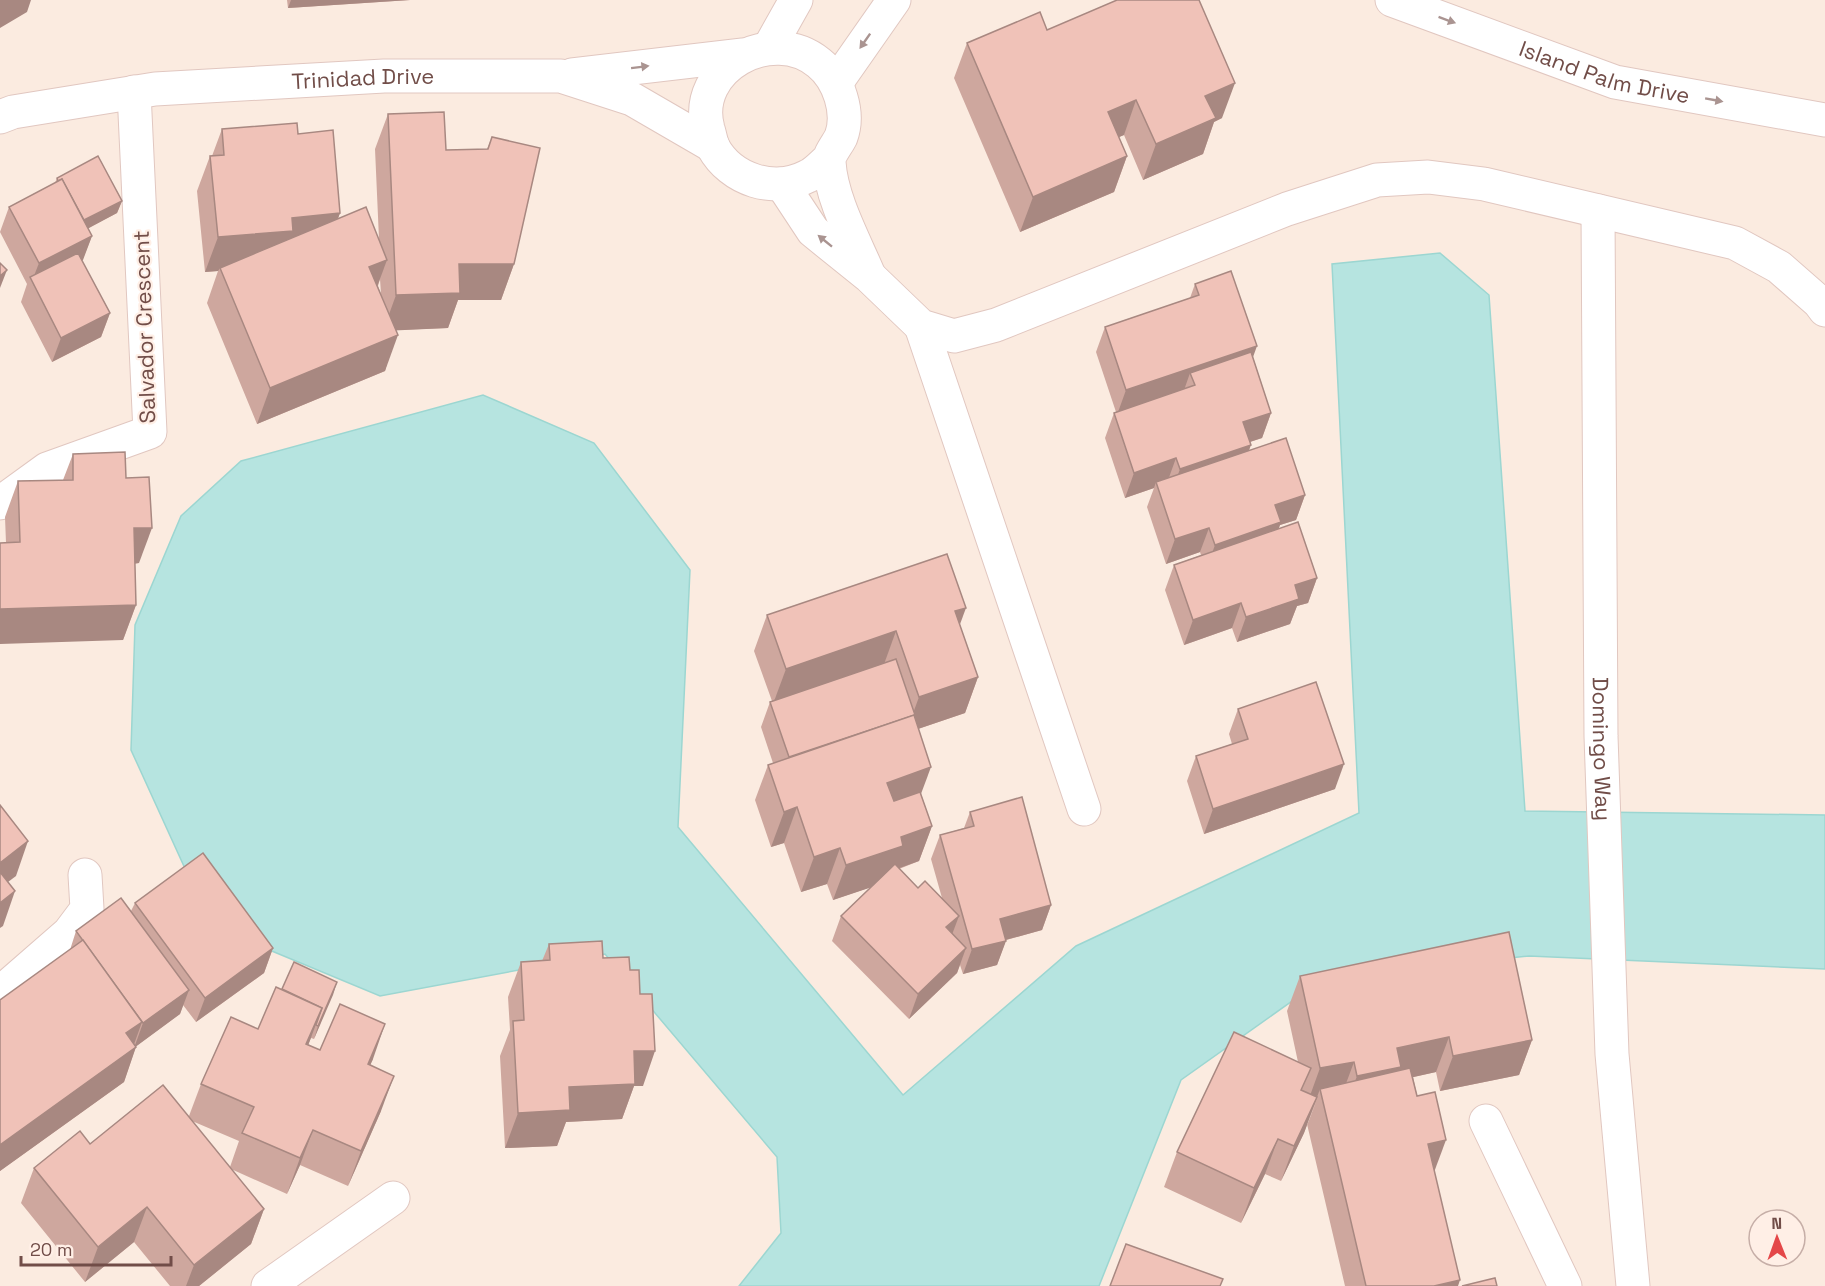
<svg xmlns="http://www.w3.org/2000/svg" width="1825" height="1286" font-family="'Space Grotesk',sans-serif">
	<rect width="100%" height="100%" fill="#fbebe0"/>
	<!-- water -->
	<path fill="#b6e4e0" stroke="#9cd6d1" stroke-width="1.5" d="M1440,253L1489,295L1525,811L1825,815V969L1529,956L1326,977L1181,1080L1099,1286H739L781,1233L777,1157L605,954L380,996L243,939L193,886L131,750L135,625L181,516L241,461L483,395L594,443L690,570L678,827L903,1095L1076,946L1359,813L1332,264Z"/>
	<g fill="none" stroke-linecap="round" stroke-linejoin="round">
		<!-- minor casing -->
		<g stroke="#e1c7c0" stroke-width="35">
			<g id="minor">
				<path id="s1" d="M1392,0L1615,82L1825,120"/>
				<path d="M769,48L796,0"/>
				<path d="M572,75L743,55"/>
				<path d="M836,83L894,0"/>
				<path id="s2" d="M0,117L13,112L155,89L384,76H561L632,99L713,146"/>
				<path d="M829,159C822,165 815,173 808,176C774,194 731,180 713,147C711,142 710,135 708,129C691,68 772,24 819,63C839,79 850,113 841,137C837,145 829,154 829,162C831,198 854,240 868,273"/>
				<path d="M782,184L813,231L870,277L921,326L954,336L996,325L1287,209L1377,180L1428,177L1484,184L1735,243L1779,267L1819,302L1825,310"/>
				<path id="s3" d="M1598,211L1601,736L1612,1054L1633,1286"/>
				<path d="M921,326L1084,809"/>
				<path d="M0,503L47,469L150,432L134,92"/>
				<path d="M0,993L69,933L87,909L85,875"/>
				<path d="M1486,1121L1565,1286"/>
				<path d="M268,1286L393,1198"/>
			</g>
		</g>
		<!-- minor -->
		<use href="#minor" stroke="#fff" stroke-width="33"/>
	</g>
	<!-- wall -->
	<g fill="#cea79e" fill-rule="evenodd">
		<path d="M287,0H410L288,8Z"/>
		<path d="M1047,30L1222,118L1214,122L1203,154L1143,180L1124,135L1119,137L1127,156L1114,192L1020,232L954,78L967,43Z"/>
		<path d="M388,114L446,150L487,149L492,137L514,264L501,300H458L448,328L396,330L385,371L257,424L207,303L218,271L205,272L197,191L210,156H212L222,129L340,213L338,218L379,239L375,149ZM380,279L381,294L378,286Z"/>
		<path d="M57,178L122,201L117,213L88,228L92,236L82,261L110,313L101,337L52,362L21,302L27,284L0,232L9,207L55,183Z"/>
		<path d="M1195,284L1253,357L1271,413L1262,438L1250,442L1249,451L1305,495L1296,520L1280,525L1278,529L1317,578L1308,603L1297,606L1290,624L1237,642L1232,628L1184,645L1165,590L1174,565L1201,555L1200,552L1166,564L1147,507L1154,488L1125,498L1105,438L1114,413L1116,412L1096,352L1105,327L1190,298Z"/>
		<path d="M73,454L126,478L139,563L135,564L136,605L123,640L6,543L5,517L18,481L63,480Z"/>
		<path d="M767,615L960,625L978,677L965,713L918,729L921,794L932,826L919,861L899,869L918,888L942,898L931,859L940,835L964,828L970,812L1051,905L1042,930L1006,940L997,965L963,974L960,965L957,973L909,1019L832,941L841,916L871,887L833,900L827,884L801,892L784,843L771,847L755,800L768,765L773,763L761,727L770,702L772,701L754,651Z"/>
		<path d="M1238,709L1335,789L1204,834L1187,781L1196,756L1232,744L1229,734Z"/>
		<path d="M135,903L273,948L264,973L196,1022L183,1005L180,1014L136,1046L124,1082L0,1171V1000L70,950L76,931L131,911Z"/>
		<path d="M549,944L603,958L630,970L643,1086H634L622,1119L566,1122L557,1146L505,1148L500,1056L510,1030L508,997L521,962L542,961Z"/>
		<path d="M1300,976L1532,1040L1519,1075L1440,1091L1436,1072L1413,1077L1434,1172L1458,1286H1345L1307,1124L1316,1102L1304,1133L1281,1181L1265,1174L1241,1223L1164,1187L1177,1152L1298,1062L1287,1011Z"/>
		<path d="M337,982L314,1039L311,1038L308,1045L320,1050L373,1059L370,1065L381,1111L348,1186L300,1165L287,1194L231,1169L264,1209L251,1244L199,1286H170L134,1242L85,1282L21,1203L34,1168L90,1144L189,1116L201,1084L258,1029L282,989ZM192,1121L239,1141L230,1167Z"/>
	</g>
	<!-- shaded-wall -->
	<g fill="#a88881">
		<path d="M0,0H31L27,12L0,28Z"/>
		<path d="M291,0H410L288,8Z"/>
		<path d="M1235,83L1222,118L1214,122L1203,154L1143,180L1156,144L1205,96Z"/>
		<path d="M1136,100L1124,135L1095,147L1108,112Z"/>
		<path d="M1127,156L1114,192L1020,232L1033,197Z"/>
		<path d="M122,201L117,213L76,235L80,222Z"/>
		<path d="M340,213L327,249L220,268L218,271L205,272L218,237L292,218Z"/>
		<path d="M92,236L83,260L34,286L32,281L39,263Z"/>
		<path d="M387,260L374,295L369,267Z"/>
		<path d="M459,264H514L501,300H458L448,328L383,331L396,295Z"/>
		<path d="M7,270L0,288V276Z"/>
		<path d="M110,313L101,337L52,362L61,338Z"/>
		<path d="M398,335L385,371L257,424L270,388Z"/>
		<path d="M1257,346L1248,371L1195,385L1190,373L1183,393L1117,415L1126,390Z"/>
		<path d="M1271,413L1262,438L1234,447L1243,422Z"/>
		<path d="M1251,445L1242,469L1171,494L1180,469Z"/>
		<path d="M1176,458L1167,483L1156,482L1154,488L1125,498L1134,473Z"/>
		<path d="M1305,495L1296,520L1280,525L1272,547L1206,570L1215,545L1275,505Z"/>
		<path d="M134,528H152L139,563L121,564Z"/>
		<path d="M1209,528L1200,552L1166,564L1175,539Z"/>
		<path d="M1317,578L1308,603L1297,606L1290,624L1237,642L1246,617L1295,585Z"/>
		<path d="M1241,603L1232,628L1184,645L1193,620Z"/>
		<path d="M136,605L123,640L0,644V609Z"/>
		<path d="M966,608L953,643L955,611Z"/>
		<path d="M896,631L883,667L773,704L786,669Z"/>
		<path d="M978,677L965,713L909,732L780,781L789,757L912,716L919,697Z"/>
		<path d="M1344,764L1335,789L1204,834L1213,809Z"/>
		<path d="M931,767L918,802L874,818L887,783Z"/>
		<path d="M797,807L784,843L771,847L784,812Z"/>
		<path d="M932,826L919,861L894,870L890,881L833,900L846,865L901,837Z"/>
		<path d="M28,841L16,876L0,888V863Z"/>
		<path d="M840,848L827,884L801,892L814,857Z"/>
		<path d="M15,891L3,926L0,928V903Z"/>
		<path d="M1051,905L1042,930L991,944L1000,919Z"/>
		<path d="M959,916L950,940L946,927Z"/>
		<path d="M1006,941L997,965L963,974L972,949Z"/>
		<path d="M273,948L264,973L196,1022L205,998Z"/>
		<path d="M966,948L957,973L909,1019L918,994Z"/>
		<path d="M337,982L333,995L314,1039L318,1026Z"/>
		<path d="M189,990L180,1014L134,1048L143,1023Z"/>
		<path d="M322,1008L309,1043L293,1080L306,1044Z"/>
		<path d="M142,1022L132,1050L136,1047L124,1082L0,1171V1145L126,1033Z"/>
		<path d="M385,1024L373,1059L355,1099L368,1064Z"/>
		<path d="M1449,1037L1436,1072L1396,1081L1344,1111L1357,1076L1397,1048Z"/>
		<path d="M1532,1040L1519,1075L1440,1091L1453,1056Z"/>
		<path d="M634,1051H655L643,1086H634L622,1119L566,1122L557,1146L505,1148L518,1113L569,1087Z"/>
		<path d="M1354,1062L1341,1097L1320,1089L1304,1133L1281,1181L1294,1146L1307,1104L1320,1068Z"/>
		<path d="M394,1076L381,1111L348,1186L361,1151Z"/>
		<path d="M313,1130L300,1165L287,1194L300,1158Z"/>
		<path d="M1278,1139L1265,1174L1241,1223L1254,1188Z"/>
		<path d="M1446,1140L1433,1175L1428,1144Z"/>
		<path d="M147,1207L134,1242L85,1282L98,1247Z"/>
		<path d="M264,1209L251,1244L199,1286H186L194,1265Z"/>
		<path d="M1460,1280L1458,1286H1434Z"/>
	</g>
	<!-- building -->
	<g fill="#f0c2b8" stroke="#a88881" stroke-width="1.5">
		<path d="M1117,0H1199L1235,83L1205,96L1216,118L1156,144L1136,100L1108,112L1127,156L1033,197L967,43L1040,12L1047,30Z"/>
		<path d="M444,112L446,150L488,149L492,137L540,148L514,264H459L460,293L396,295L388,114Z"/>
		<path d="M297,123L298,134L333,130L340,213L292,218L293,231L218,237L210,156L224,155L222,129Z"/>
		<path d="M98,156L122,201L84,220L62,179L58,181L57,178Z"/>
		<path d="M62,179L92,236L39,263L9,207Z"/>
		<path d="M366,207L387,260L369,267L398,335L270,388L220,268Z"/>
		<path d="M78,253L110,313L61,338L30,277Z"/>
		<path d="M0,263L7,270L0,276Z"/>
		<path d="M1231,271L1257,346L1126,390L1105,327L1199,295L1195,284Z"/>
		<path d="M1251,352L1271,413L1243,422L1251,445L1180,469L1176,458L1134,473L1114,413L1195,385L1190,373Z"/>
		<path d="M1286,438L1305,495L1275,505L1281,522L1215,545L1209,528L1175,539L1156,482Z"/>
		<path d="M125,452L126,478L149,477L152,528H134L136,605L0,609V543L20,542L18,481L73,480V454Z"/>
		<path d="M1298,522L1317,578L1295,585L1299,599L1246,617L1241,603L1193,620L1174,565Z"/>
		<path d="M947,554L966,608L955,611L978,677L919,697L896,631L786,669L767,615Z"/>
		<path d="M896,659L915,715L789,757L770,702Z"/>
		<path d="M1316,682L1344,764L1213,809L1196,756L1248,739L1238,709Z"/>
		<path d="M914,715L931,767L887,783L894,801L920,792L932,826L901,837L903,846L846,865L840,848L814,857L797,807L784,812L768,765Z"/>
		<path d="M1022,797L1051,905L1000,919L1006,941L972,949L940,835L974,826L970,812Z"/>
		<path d="M0,805L28,841L0,863Z"/>
		<path d="M203,853L273,948L205,998L135,903Z"/>
		<path d="M895,864L918,888L925,881L959,916L946,927L966,948L918,994L841,916Z"/>
		<path d="M0,872L15,891L0,903Z"/>
		<path d="M121,898L189,990L143,1023L76,931Z"/>
		<path d="M1509,932L1532,1040L1453,1056L1449,1037L1397,1048L1401,1067L1357,1076L1354,1062L1320,1068L1300,976Z"/>
		<path d="M83,940L142,1022L126,1033L136,1047L0,1145V1000Z"/>
		<path d="M602,941L603,958L629,957L630,970H639L640,994H652L655,1051H634L635,1084L569,1087L570,1110L518,1113L513,1021L524,1020L521,962L550,960L549,944Z"/>
		<path d="M294,962L337,982L318,1026L316,1025L322,1008L282,989Z"/>
		<path d="M276,987L322,1008L306,1044L320,1050L340,1004L385,1024L368,1064L394,1076L361,1151L313,1130L300,1158L242,1133L254,1107L201,1084L231,1017L258,1029Z"/>
		<path d="M1234,1032L1311,1068L1301,1090L1317,1097L1294,1146L1278,1139L1254,1188L1177,1152Z"/>
		<path d="M1410,1068L1417,1096L1435,1092L1446,1140L1428,1144L1460,1280L1434,1286H1366L1320,1089Z"/>
		<path d="M163,1085L264,1209L194,1265L147,1207L98,1247L34,1168L80,1131L90,1144Z"/>
		<path d="M1126,1244L1223,1279L1220,1286H1110Z"/>
		<path d="M1495,1278L1497,1286H1462Z"/>
	</g>
	<!-- one-way arrows -->
	<defs><path id="oneway-solid" d="M-6-.8H1V-3.2L6.5 0L1 3.2V.8H-6Z" transform="scale(1.5)"/></defs>
	<g fill="#aa9491">
		<use href="#oneway-solid" transform="translate(1447 20) rotate(20)"/>
		<use href="#oneway-solid" transform="translate(865 41) rotate(125)"/>
		<use href="#oneway-solid" transform="translate(640 67) rotate(-7)"/>
		<use href="#oneway-solid" transform="translate(1714 100) rotate(10)"/>
		<use href="#oneway-solid" transform="translate(825 241) rotate(-141)"/>
	</g>
	<g text-anchor="middle" dominant-baseline="central" stroke-width="4.5" stroke-linejoin="round" paint-order="stroke">
		<!-- street labels -->
		<g font-size="22" fill="#714d48" stroke="#ffefe6">
			<text stroke="none"><textPath href="#s1" startOffset="225">Island Palm Drive</textPath></text>
			<text stroke="none"><textPath href="#s2" startOffset="366">Trinidad Drive</textPath></text>
			<text transform="translate(144 327) rotate(-92)">Salvador Crescent</text>
			<text stroke="none"><textPath href="#s3" startOffset="538">Domingo Way</textPath></text>
		</g>
	</g>
	<!-- north arrow -->
	<g transform="translate(1777 1238) rotate(359)"><circle r="28" fill="#ffefe6" stroke="#c6aea7" stroke-width="1.5"/>
	<path d="M0-4.5L10 22L0 15L-10 22Z" fill="#e44748"/>
	<text y="-9" font-size="16" font-weight="bold" text-anchor="middle" fill="#714d48">N</text>
	</g>
	<!-- scale -->
	<path d="M21 1256v9h150v-9" fill="none" stroke="#714d48" stroke-width="3"/>
	<text x="30" y="1256" font-size="18" fill="#714d48" stroke="#ffefe6" stroke-width="4.5" paint-order="stroke">20 m</text>
</svg>
